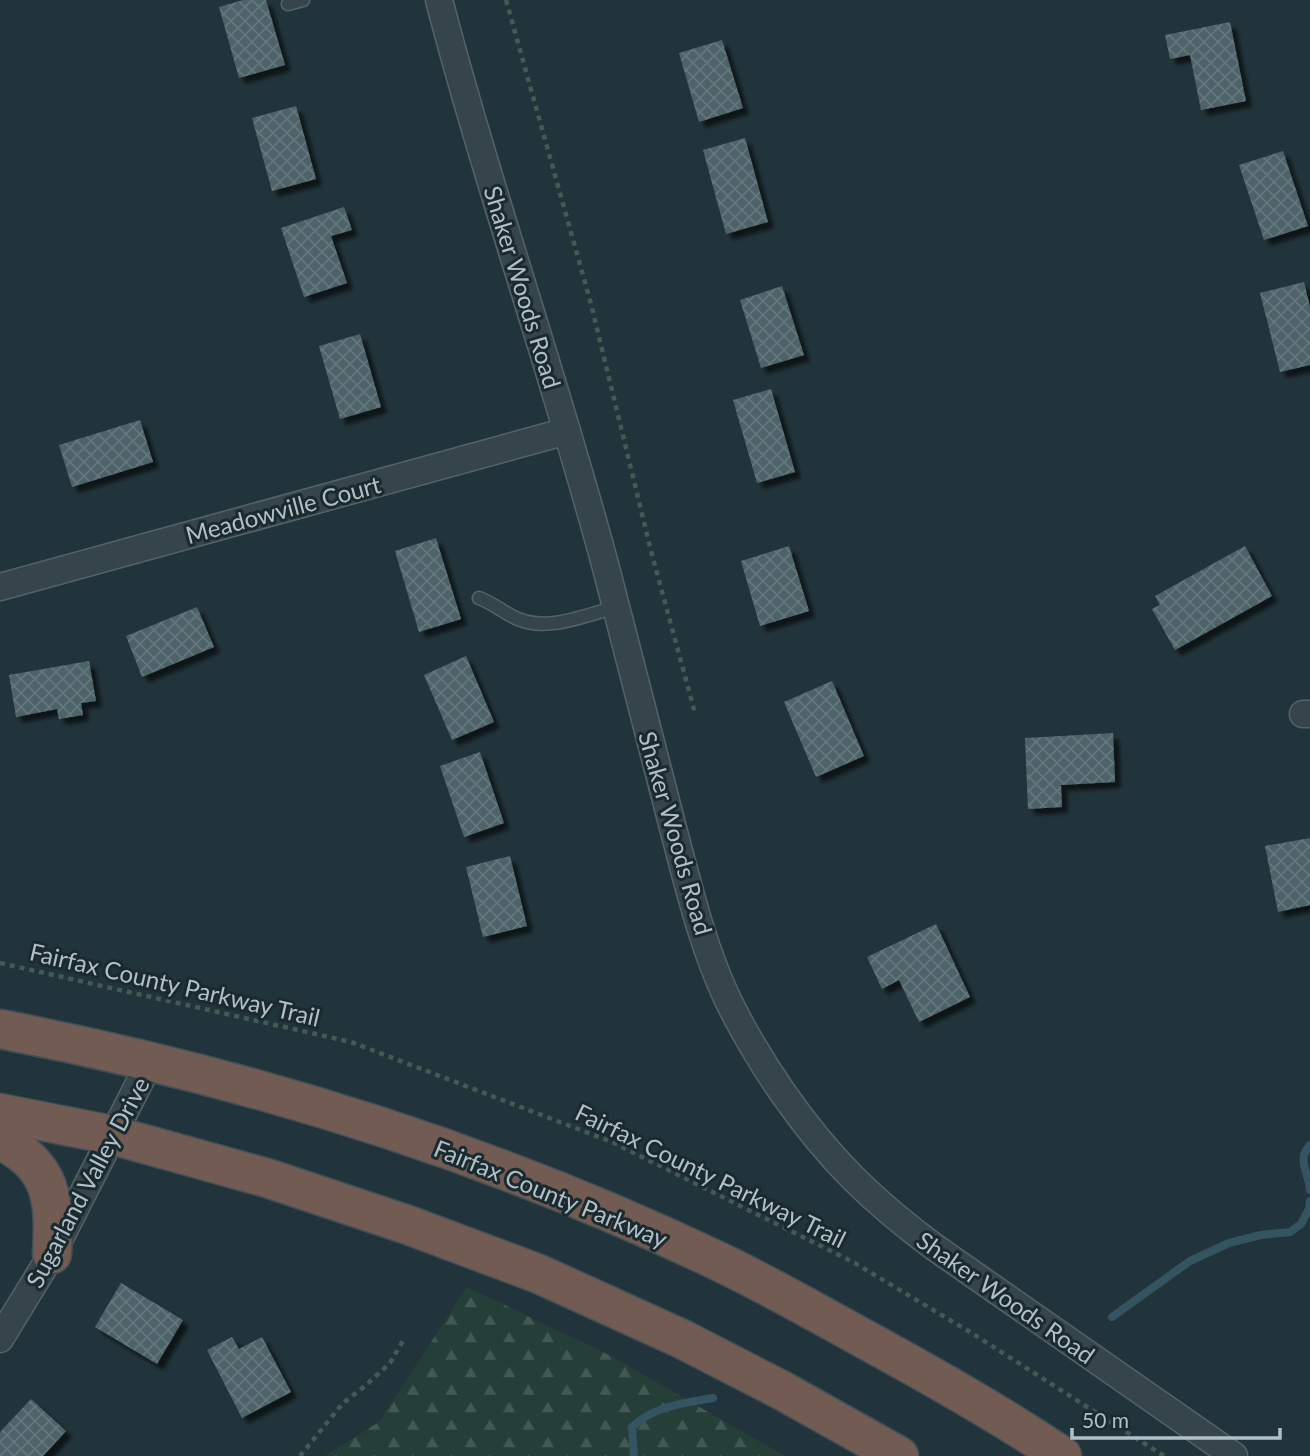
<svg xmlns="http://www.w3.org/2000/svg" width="1310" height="1456" font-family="Lato,sans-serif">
	<defs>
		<pattern id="forest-firs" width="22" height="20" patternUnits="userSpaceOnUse" patternTransform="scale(1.75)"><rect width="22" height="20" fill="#253e38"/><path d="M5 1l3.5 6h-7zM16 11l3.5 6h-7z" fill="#425853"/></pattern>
		<pattern id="building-cross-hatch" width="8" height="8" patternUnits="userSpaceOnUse" patternTransform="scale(1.75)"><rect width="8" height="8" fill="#4d6269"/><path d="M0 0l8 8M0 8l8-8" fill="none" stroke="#64777d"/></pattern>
		<filter id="shadow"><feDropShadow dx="6" dy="6" stdDeviation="2" flood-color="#0009"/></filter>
	</defs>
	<rect width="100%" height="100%" fill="#22343b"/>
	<!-- forest -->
	<path fill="url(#forest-firs)" d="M467,1287L609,1355L785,1456H325L379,1422Z"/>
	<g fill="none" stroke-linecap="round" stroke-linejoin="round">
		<!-- stream -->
		<g stroke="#335460" stroke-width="8">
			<path d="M1310,1145C1296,1160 1309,1173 1310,1190"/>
			<path d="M1112,1317L1190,1261L1229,1243L1261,1235L1290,1232L1301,1224L1309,1209L1310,1201"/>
			<path d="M634,1456L632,1427C654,1406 684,1403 713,1398"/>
		</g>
	</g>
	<!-- building -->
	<g fill="url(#building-cross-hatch)" filter="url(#shadow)">
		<path d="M243,0H266L285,65L239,78L219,7Z"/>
		<path d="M1230,22L1246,101L1201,110L1190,55L1170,59L1165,35Z"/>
		<path d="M722,40L743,108L699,122L679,53Z"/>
		<path d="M296,106L316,179L272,191L252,118Z"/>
		<path d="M745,138L768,222L726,234L703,150Z"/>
		<path d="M1283,151L1308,226L1264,240L1239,165Z"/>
		<path d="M344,207L352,230L331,236L347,283L304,297L281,228Z"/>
		<path d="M1304,282L1310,307V365L1280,372L1260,293Z"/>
		<path d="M782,286L804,355L761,368L740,300Z"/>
		<path d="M360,334L381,407L340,419L319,346Z"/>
		<path d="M771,389L795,472L757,483L733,400Z"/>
		<path d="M140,420L153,462L72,487L59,445Z"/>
		<path d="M436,538L461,619L419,632L395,551Z"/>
		<path d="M789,546L809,611L760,626L741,561Z"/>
		<path d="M1245,546L1272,596L1175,650L1152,609L1160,605L1155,596Z"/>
		<path d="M197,607L214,647L142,677L126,636Z"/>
		<path d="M466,656L494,722L452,740L424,675Z"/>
		<path d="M89,661L96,701L81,703L83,715L59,719L57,709L16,717L9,675Z"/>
		<path d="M832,681L864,756L816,777L784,702Z"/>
		<path d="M1113,733L1115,782L1061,785L1062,807L1028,809L1025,738Z"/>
		<path d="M480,752L504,823L464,837L440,766Z"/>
		<path d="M1310,838V905L1278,912L1265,846Z"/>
		<path d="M510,856L527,926L483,937L466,867Z"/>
		<path d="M936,924L970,997L919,1022L899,980L882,989L867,957Z"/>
		<path d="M121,1283L183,1320L157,1364L95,1327Z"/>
		<path d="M232,1337L239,1349L262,1337L291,1392L242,1418L207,1350Z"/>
		<path d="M31,1399L66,1431L43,1456H0V1432Z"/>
	</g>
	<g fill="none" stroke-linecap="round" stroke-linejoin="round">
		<!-- lane casing -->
		<g stroke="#546369" stroke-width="15">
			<g id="lane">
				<path d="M288,4L303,0"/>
				<path d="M479,598C493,603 504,613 518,619C548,632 586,615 616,607"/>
			</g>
		</g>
		<!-- street casing -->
		<g stroke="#546369" stroke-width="29">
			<g id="street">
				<path d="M439,0C489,191 555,377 606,568C629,654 650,741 673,828C688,884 702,945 727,998C757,1060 804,1129 853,1178C879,1204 907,1227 937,1249L1234,1456"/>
				<path d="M0,587L567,431"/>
				<path d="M1303,714H1310"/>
				<path d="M0,1339L52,1254L151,1060"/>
			</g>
		</g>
		<!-- highway casing -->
		<g stroke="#415056" stroke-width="41">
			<g id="highway">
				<path d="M0,1029C248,1077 492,1153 720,1262C770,1286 819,1314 868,1341C934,1377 1000,1414 1062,1456"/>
				<path d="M0,1113L112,1135L267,1178L408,1225L539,1274L682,1339L783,1391L899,1456"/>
				<path d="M0,1140C53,1166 55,1200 52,1254"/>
			</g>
		</g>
		<!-- path -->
		<g stroke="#435a55" stroke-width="4.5" stroke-dasharray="5 5" stroke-linecap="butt">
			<path d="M506,0L591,304L651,551L695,713"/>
			<path d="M0,963L351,1042L612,1142L853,1262L970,1332L1164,1456"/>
			<path d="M300,1456L343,1403L365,1386L390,1363L404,1339"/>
		</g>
		<!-- lane -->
		<use href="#lane" stroke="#36454b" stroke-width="12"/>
		<!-- street -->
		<use href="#street" stroke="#36454b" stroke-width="26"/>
		<!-- highway -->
		<use href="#highway" stroke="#715b52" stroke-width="38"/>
	</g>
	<g text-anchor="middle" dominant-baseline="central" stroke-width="6" stroke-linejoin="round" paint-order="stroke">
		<!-- street labels -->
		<g font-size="24" fill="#b1c0c7" stroke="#1b2a2f">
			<text transform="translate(523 287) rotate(73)">Shaker Woods Road</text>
			<text transform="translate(283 509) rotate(-15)">Meadowville Court</text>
			<text transform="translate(676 833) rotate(74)">Shaker Woods Road</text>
			<text transform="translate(175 984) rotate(13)">Fairfax County Parkway Trail</text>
			<text transform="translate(711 1175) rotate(26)">Fairfax County Parkway Trail</text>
			<text transform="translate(87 1182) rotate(-62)">Sugarland Valley Drive</text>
			<text transform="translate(551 1193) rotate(22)">Fairfax County Parkway</text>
			<text transform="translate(1006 1297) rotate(35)">Shaker Woods Road</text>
		</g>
	</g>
	<!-- scale -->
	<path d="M1072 1428v10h208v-10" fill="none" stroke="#b1c0c7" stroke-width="3.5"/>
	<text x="1082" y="1428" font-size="21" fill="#b1c0c7" stroke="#1b2a2f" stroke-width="5" paint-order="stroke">50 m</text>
</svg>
